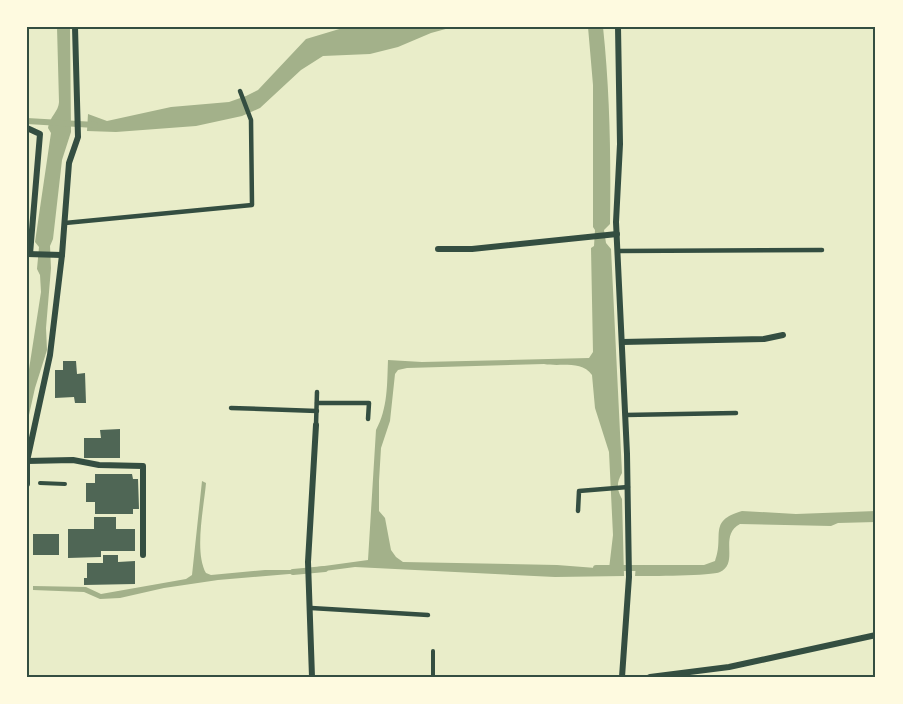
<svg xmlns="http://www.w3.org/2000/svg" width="903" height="704" font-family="'Roboto Condensed',sans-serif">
	<rect width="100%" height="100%" fill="#e9edc9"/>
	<!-- water -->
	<g fill="#a3b18a" fill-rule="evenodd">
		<path d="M57,27H70L71,132L62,160L53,239L50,246L51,268L46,328L47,350L35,388L27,424V382L41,292L40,275L37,269L39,247L35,242L51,133L48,128C51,114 58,113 59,102Z"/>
		<path d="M346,27H453L431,33L398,47L370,54L323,56L301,70L260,108L242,116L196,126L116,132L87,131L88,114L107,121L171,107L229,102L246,96L258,90L306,39Z"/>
		<path d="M588,27H603C610,93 611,158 610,224L604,230L606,243L611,249L622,473C616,483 617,490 622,499L624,576L555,577L355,567L317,572V567L368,560L376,430C388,408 387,384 388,360L422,362L589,358L593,352L591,248L594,246L595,230L593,227V85ZM544,364C560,367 581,360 592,375L595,408L609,452L613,535L609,569L557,565L403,562L396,557L391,550L385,518L379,511V481L381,448L390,421L395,374L398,370L407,368Z"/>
		<path d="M202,481L206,483C204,507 194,552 206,573L211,575L265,570H300L301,573L218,580L164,588L120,598L100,599L84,592L33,590V586L86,587L101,594L186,579L192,575Z"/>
		<path d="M742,511L796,514L876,511V522L838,523L831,526L740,524C718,536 740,562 720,572C713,576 648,576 635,576L636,565H704L715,561C725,536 707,521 742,511Z"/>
	</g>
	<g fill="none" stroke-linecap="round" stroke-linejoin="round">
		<!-- stream -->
		<g stroke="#a3b18a" stroke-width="6">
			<path d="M27,121L95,125"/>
			<path d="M596,568H642"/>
			<path d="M293,572L325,569"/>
		</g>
	</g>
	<!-- building -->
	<g fill="#4f6655">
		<path d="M63,361H76L77,374L85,373L86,403H75L74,397L55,398V370H63Z"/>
		<path d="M120,429V458H84V438H101L100,430Z"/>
		<path d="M95,474H132L133,479H138L139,509H133V514H95V502H86V483H95Z"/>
		<path d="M94,517H116V529H135V551H101V557L68,558V529H94Z"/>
		<rect x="33" y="534" width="26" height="21"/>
		<path d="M103,555H118V562L135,561V584L84,585V578H87V563H103Z"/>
	</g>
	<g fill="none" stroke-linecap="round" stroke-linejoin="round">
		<!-- path -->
		<g stroke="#344e41" stroke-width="4">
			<path d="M40,483L65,484"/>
			<path d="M433,677V651"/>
		</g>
		<!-- service -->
		<g stroke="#344e41" stroke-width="4.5">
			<path d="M65,223L252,205L251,120L240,91"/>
			<path d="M618,251L822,250"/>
			<path d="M317,403H369L368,419"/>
			<path d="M231,408L317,411"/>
			<path d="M625,415L736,413"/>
			<path d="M316,425L317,392"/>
			<path d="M578,511L579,491L628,487"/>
			<path d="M311,608L428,615"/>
		</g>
		<!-- minor -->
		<g stroke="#344e41" stroke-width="6">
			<path d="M618,27L620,144L616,222L627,454L629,577L622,677"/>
			<path d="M27,128L40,134L30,254"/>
			<path d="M438,249H472L617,234"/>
			<path d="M27,254L62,255"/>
			<path d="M622,342L764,339L783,335"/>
			<path d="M27,461L73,460L99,465L143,466V555"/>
			<path d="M27,484V461L50,355L62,255L69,163L78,137L75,27"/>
			<path d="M312,677L308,562L316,425"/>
			<path d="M650,677L729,667L876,635"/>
		</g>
	</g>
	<!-- border -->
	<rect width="903" height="704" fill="none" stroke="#fefae0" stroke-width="57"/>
	<rect x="28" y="28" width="846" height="648" fill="none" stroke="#344e41" stroke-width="2"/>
</svg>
